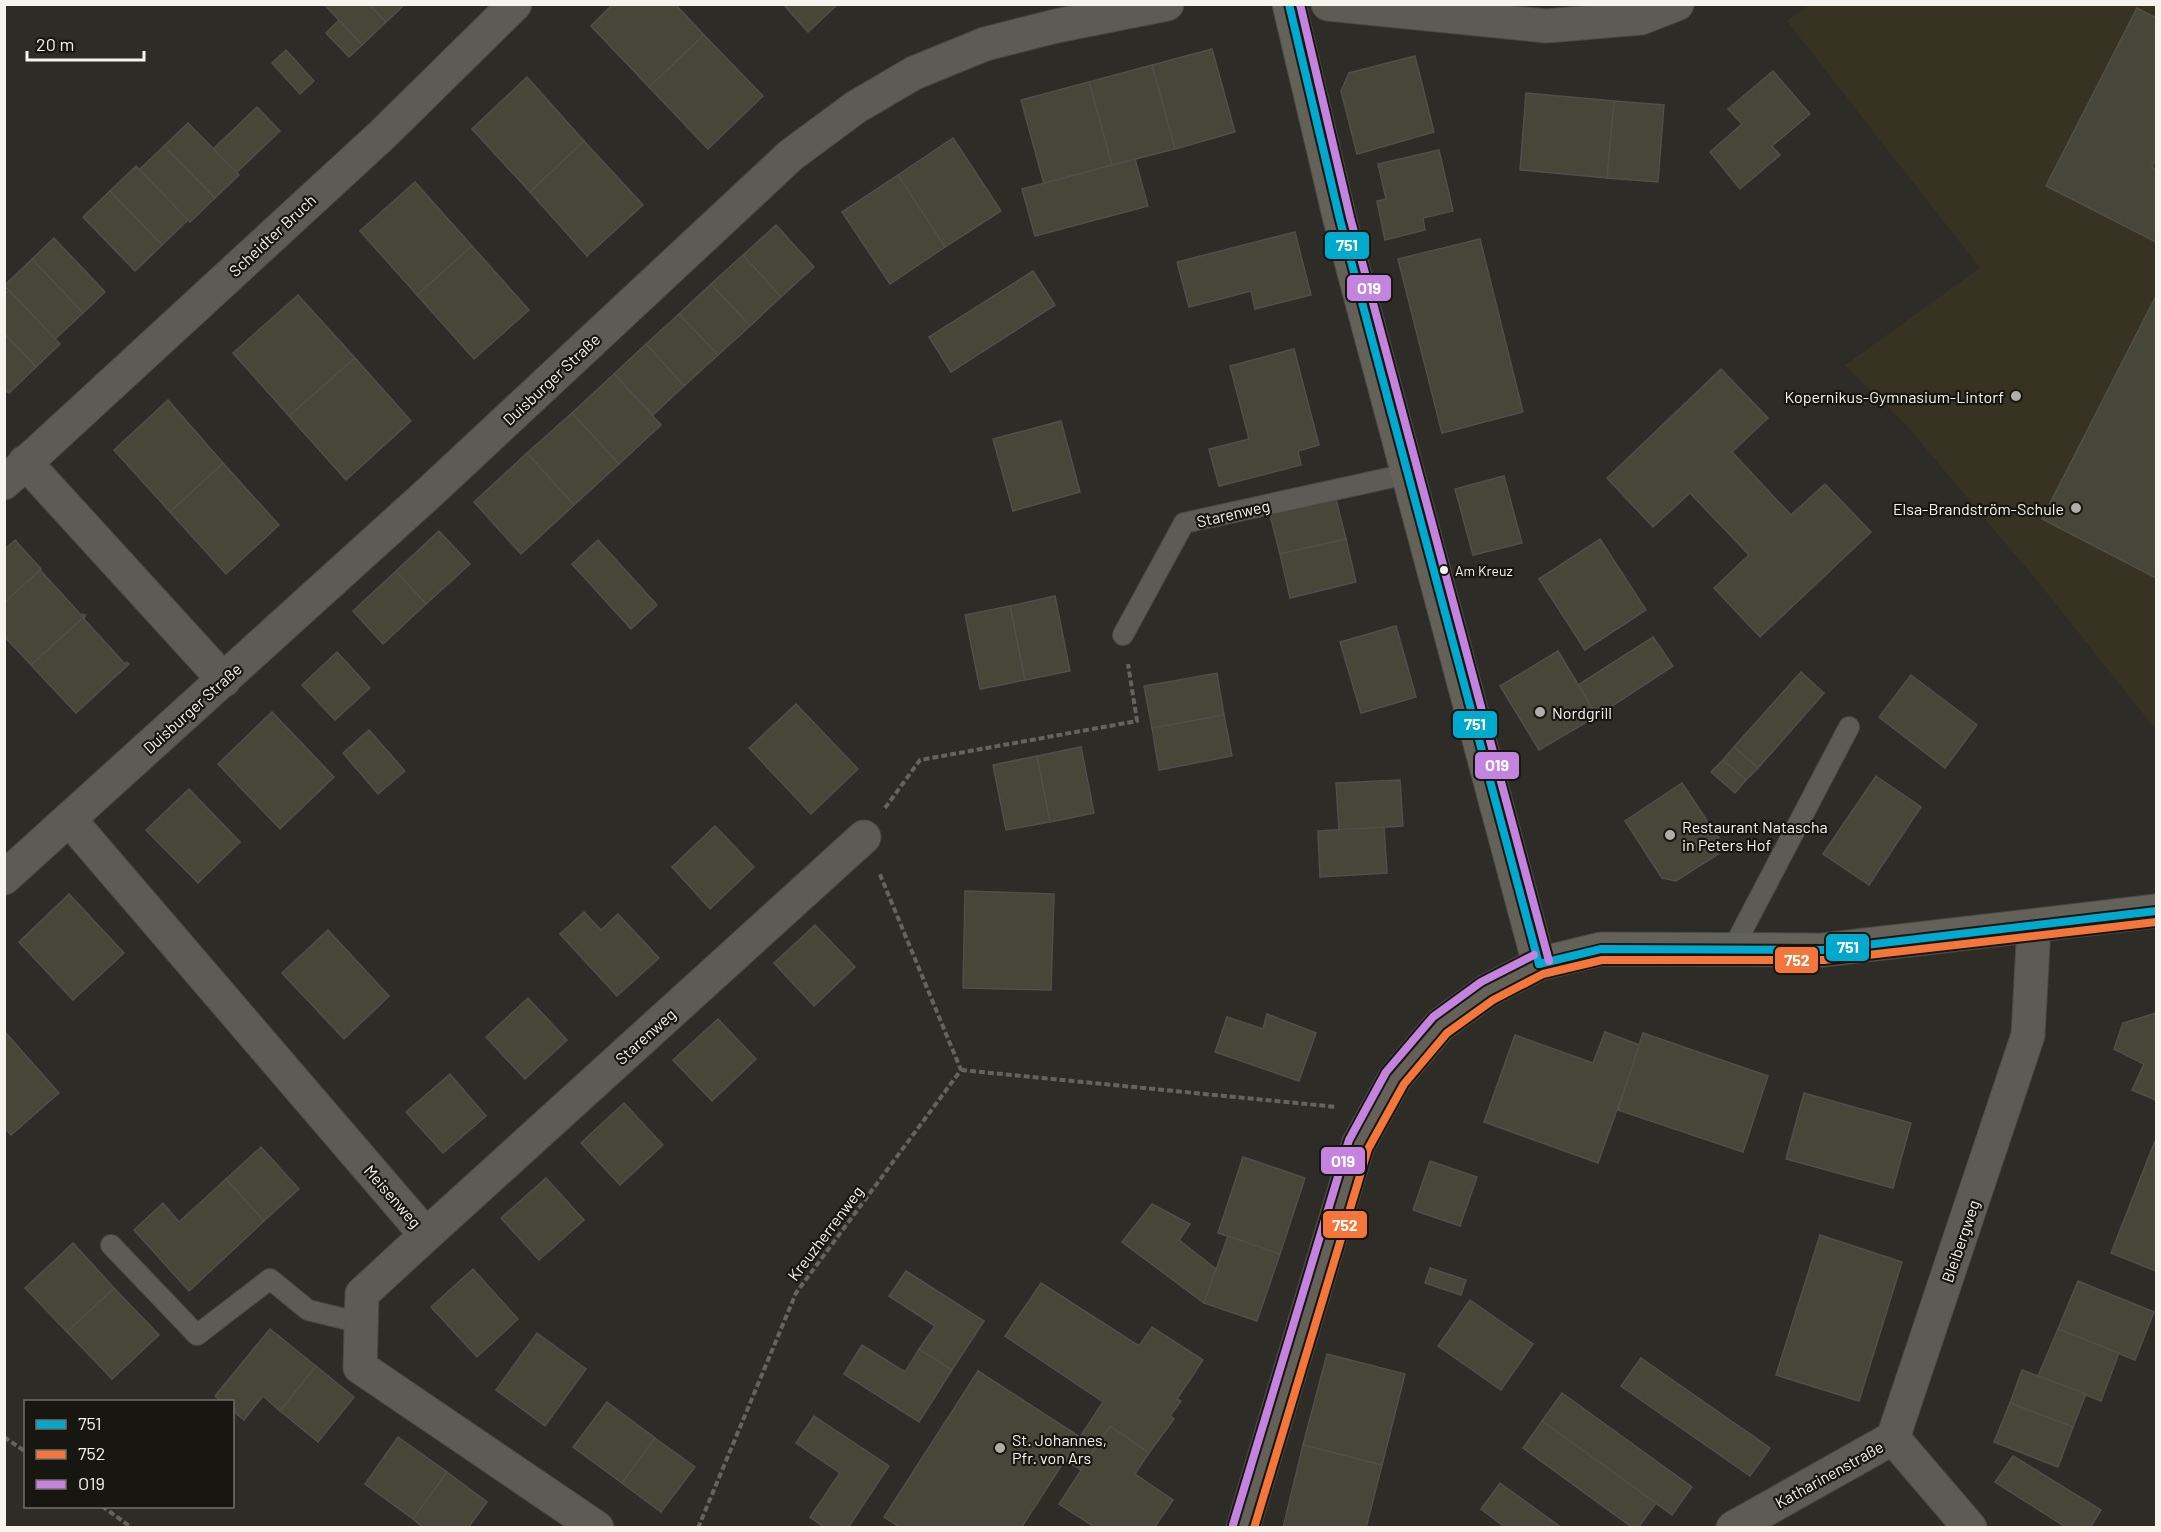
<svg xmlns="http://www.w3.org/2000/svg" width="2161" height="1532" font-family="Barlow,sans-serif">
	<rect width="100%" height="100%" fill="#2e2c26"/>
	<!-- built -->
	<path fill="#383222" d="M1811,4L2156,5V730L2038,582L1907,426L1845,365L1980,268L1787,21Z"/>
	<!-- building -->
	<g fill="#464639" stroke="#504f4a" stroke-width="1.5">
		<path d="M324,4H369L386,22L362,45Z"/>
		<path d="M369,4H405L386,22Z"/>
		<path d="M613,4H675L704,35L649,87L591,26Z"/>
		<path d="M783,4H838L808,32Z"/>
		<path d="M2137,8L2156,18V159L2152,167L2156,170V242L2046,186Z"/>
		<path d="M339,20L362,45L349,57L326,33Z"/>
		<path d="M704,35L763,96L708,149L649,87Z"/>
		<path d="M1212,49L1235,132L1175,149L1152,65Z"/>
		<path d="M286,50L314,81L300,94L272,63Z"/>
		<path d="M1415,56L1434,132L1357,154L1341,91L1349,73Z"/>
		<path d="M1152,65L1175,149L1112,165L1089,82Z"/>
		<path d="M1773,71L1810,114L1772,146L1780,155L1740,189L1710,152L1742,124L1728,109Z"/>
		<path d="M527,77L584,141L530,192L472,129Z"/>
		<path d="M1089,82L1112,165L1044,184L1021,100Z"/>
		<path d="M1526,93L1614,101L1607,178L1520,170Z"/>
		<path d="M1614,101L1664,105L1658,182L1607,178Z"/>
		<path d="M257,107L280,131L236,173L213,149Z"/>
		<path d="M188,123L239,175L215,198L164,146Z"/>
		<path d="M953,138L1001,211L945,247L898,175Z"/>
		<path d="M584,141L643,205L587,256L530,192Z"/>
		<path d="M164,146L215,198L190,222L139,170Z"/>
		<path d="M1439,150L1453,211L1423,218L1425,230L1385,240L1377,201L1386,199L1378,164Z"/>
		<path d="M1135,159L1148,206L1035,236L1022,189Z"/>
		<path d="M136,166L188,220L162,245L110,191Z"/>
		<path d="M898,175L945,247L890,284L842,212Z"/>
		<path d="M415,182L472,246L417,295L360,231Z"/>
		<path d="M110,191L162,245L135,271L83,217Z"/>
		<path d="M776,225L814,267L781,297L743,255Z"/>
		<path d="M1295,232L1311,295L1255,309L1251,291L1189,307L1177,262Z"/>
		<path d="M54,238L105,292L83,313L32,259Z"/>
		<path d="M1480,239L1523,412L1442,433L1398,259Z"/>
		<path d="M472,246L529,310L474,359L417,295Z"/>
		<path d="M743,255L781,297L750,326L711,284Z"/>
		<path d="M32,259L83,313L55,339L4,286Z"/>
		<path d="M1033,271L1055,305L951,372L929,337Z"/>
		<path d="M711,284L750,326L718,355L679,314Z"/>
		<path d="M9,290L60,344L36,367L4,333V294Z"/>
		<path d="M298,295L355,358L289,416L233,353Z"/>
		<path d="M2156,296V578L2042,519Z"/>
		<path d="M679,314L718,355L684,386L646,344Z"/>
		<path d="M4,333L36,367L9,393L4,389Z"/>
		<path d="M646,344L684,386L653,415L614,374Z"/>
		<path d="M1294,349L1319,445L1298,451L1301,465L1219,486L1209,449L1249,439L1230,366Z"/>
		<path d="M355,358L411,421L346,480L289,416Z"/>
		<path d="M1721,369L1768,418L1732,452L1791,515L1825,484L1871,532L1760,637L1714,588L1749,555L1690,493L1653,527L1607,478Z"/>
		<path d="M614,374L661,425L619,464L572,413Z"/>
		<path d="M168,400L223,463L170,512L114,450Z"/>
		<path d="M572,413L619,464L574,505L527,453Z"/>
		<path d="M1061,421L1080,492L1013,511L993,439Z"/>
		<path d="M527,453L574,505L521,554L474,502Z"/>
		<path d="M223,463L279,525L226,574L170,512Z"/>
		<path d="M1504,476L1522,543L1473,555L1455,489Z"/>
		<path d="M1335,495L1346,539L1280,554L1269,511Z"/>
		<path d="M439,531L470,564L426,604L396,571Z"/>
		<path d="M1346,539L1356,582L1290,598L1280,554Z"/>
		<path d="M1600,539L1646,610L1585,650L1539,579Z"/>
		<path d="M15,540L41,569L4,603V550Z"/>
		<path d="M598,540L657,605L631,629L572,564Z"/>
		<path d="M40,570L82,616L83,614L85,616L31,665L4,636V603Z"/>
		<path d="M396,571L426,604L383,644L353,611Z"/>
		<path d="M1055,596L1070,671L1025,680L1010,606Z"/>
		<path d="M1010,606L1025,680L980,689L965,615Z"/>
		<path d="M85,616L84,619L125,664L127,662L129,664L76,713L31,665Z"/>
		<path d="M1396,626L1416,697L1361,713L1340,642Z"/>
		<path d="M1653,637L1673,666L1597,716L1578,685Z"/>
		<path d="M1558,651L1597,716L1539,750L1500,686Z"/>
		<path d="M337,652L370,688L335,720L302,685Z"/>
		<path d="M1801,672L1824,693L1758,768L1734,747Z"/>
		<path d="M1217,673L1224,715L1152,728L1144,686Z"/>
		<path d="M1911,675L1977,725L1945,768L1879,717Z"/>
		<path d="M796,704L858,769L811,814L749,748Z"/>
		<path d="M272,712L334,777L280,829L218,764Z"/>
		<path d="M1224,715L1232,756L1159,770L1152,728Z"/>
		<path d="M369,730L405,771L378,794L343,753Z"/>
		<path d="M1081,747L1094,813L1050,822L1037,756Z"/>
		<path d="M1734,747L1758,768L1746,780L1723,760Z"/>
		<path d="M1037,756L1050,822L1006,830L993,765Z"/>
		<path d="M1723,760L1746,780L1735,793L1711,772Z"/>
		<path d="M1876,776L1921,807L1869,885L1823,854Z"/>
		<path d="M1400,780L1403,826L1339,830L1336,783Z"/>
		<path d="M1682,783L1726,849L1676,881L1662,878L1625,821Z"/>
		<path d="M189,789L240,842L198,883L146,830Z"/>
		<path d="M715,826L754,867L710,909L672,867Z"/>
		<path d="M1384,827L1387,873L1320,877L1318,831Z"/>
		<path d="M965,891L1054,894L1051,990L963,988Z"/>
		<path d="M69,894L124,953L73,1000L19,942Z"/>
		<path d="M584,912L601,930L618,914L659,958L617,996L560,934Z"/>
		<path d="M815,925L855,967L814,1006L774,963Z"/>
		<path d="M328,930L389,996L344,1039L282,973Z"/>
		<path d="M528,998L567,1040L525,1079L486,1037Z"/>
		<path d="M2156,1013V1100L2132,1090L2144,1064L2114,1049L2123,1023Z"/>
		<path d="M1267,1014L1316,1033L1299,1081L1215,1052L1227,1017L1263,1029Z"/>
		<path d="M718,1019L756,1059L712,1101L673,1060Z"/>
		<path d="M4,1031L59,1093L11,1135L4,1127Z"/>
		<path d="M1605,1032L1640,1045L1598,1163L1484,1122L1515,1035L1593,1063Z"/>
		<path d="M1643,1033L1768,1076L1743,1152L1618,1110Z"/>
		<path d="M450,1074L486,1116L443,1153L406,1112Z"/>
		<path d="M1804,1093L1911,1123L1893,1188L1786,1159Z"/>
		<path d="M624,1103L663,1145L620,1185L581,1143Z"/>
		<path d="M2155,1141H2156V1271L2111,1253Z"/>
		<path d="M261,1147L299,1189L264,1221L226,1179Z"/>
		<path d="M1243,1157L1305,1178L1280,1254L1218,1233Z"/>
		<path d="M1430,1161L1477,1177L1460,1226L1413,1210Z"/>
		<path d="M546,1178L584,1220L539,1260L501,1218Z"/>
		<path d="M226,1179L264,1221L189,1291L134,1230L163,1203L179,1222Z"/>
		<path d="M1152,1204L1190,1224L1179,1240L1216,1269L1204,1303L1122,1242Z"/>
		<path d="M1820,1235L1902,1262L1859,1401L1776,1375Z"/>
		<path d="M1228,1236L1280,1254L1257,1321L1204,1303Z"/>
		<path d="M73,1243L114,1288L67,1332L25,1288Z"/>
		<path d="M1430,1268L1466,1280L1461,1295L1425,1283Z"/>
		<path d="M473,1269L518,1319L477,1357L431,1307Z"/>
		<path d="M906,1271L984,1321L952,1370L919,1349L935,1326L889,1296Z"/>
		<path d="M2078,1281L2154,1312L2135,1360L2058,1329Z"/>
		<path d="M1041,1283L1139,1346L1152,1327L1203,1360L1177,1399L1181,1401L1170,1416L1174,1419L1149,1453L1110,1426L1081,1470L1065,1460L1103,1402L1005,1336Z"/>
		<path d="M114,1288L159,1335L112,1379L67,1332Z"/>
		<path d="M1470,1300L1533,1344L1501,1390L1438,1346Z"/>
		<path d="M270,1329L316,1366L280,1411L263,1396L244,1420L232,1410V1402H222L215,1396Z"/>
		<path d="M2058,1329L2119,1353L2101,1401L2038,1376Z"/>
		<path d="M537,1333L586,1369L545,1426L496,1390Z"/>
		<path d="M862,1345L905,1372L919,1349L952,1370L919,1422L844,1374Z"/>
		<path d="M1327,1354L1405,1374L1382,1465L1303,1445Z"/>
		<path d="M1641,1358L1770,1448L1750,1476L1621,1386Z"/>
		<path d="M316,1366L354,1397L318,1442L280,1411Z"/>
		<path d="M2022,1370L2086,1394L2073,1427L2010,1403Z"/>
		<path d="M978,1371L1080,1437L1021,1528H901L884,1517Z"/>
		<path d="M1562,1393L1692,1487L1672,1515L1542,1421Z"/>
		<path d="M607,1402L655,1438L622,1483L573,1447Z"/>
		<path d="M2010,1403L2073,1427L2058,1467L1994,1442Z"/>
		<path d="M814,1416L889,1466L848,1528H825L810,1517L840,1473L796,1443Z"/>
		<path d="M1542,1421L1656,1503L1638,1528H1633L1523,1448Z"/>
		<path d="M1110,1426L1149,1453L1135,1474L1173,1500L1154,1528H1096L1059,1504Z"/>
		<path d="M398,1437L447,1472L413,1519L365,1484Z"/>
		<path d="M655,1438L695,1467L661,1512L622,1483Z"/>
		<path d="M1303,1445L1382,1465L1366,1528H1283Z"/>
		<path d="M2013,1456L2101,1510L2090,1528H2067L1995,1482Z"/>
		<path d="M447,1472L487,1502L468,1528H424L413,1519Z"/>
		<path d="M1500,1483L1562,1528H1506L1481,1509Z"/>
	</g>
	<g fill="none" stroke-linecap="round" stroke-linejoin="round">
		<!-- lane casing -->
		<g stroke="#4b4944" stroke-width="22">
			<g id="lane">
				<path d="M1123,635L1184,523L1407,474"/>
				<path d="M1732,950L1849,727"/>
				<path d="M111,1245L197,1335L270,1279L308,1310L361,1323"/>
			</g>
		</g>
		<!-- street casing -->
		<g stroke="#4b4944" stroke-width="35">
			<g id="street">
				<path d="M1328,4L1546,26L1641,18L1677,4"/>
				<path d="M25,462L224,680"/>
				<path d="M4,483L383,134L515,4"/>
				<path d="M69,819L426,1235L362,1294L360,1367L597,1528"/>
				<path d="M4,878L431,491L791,155L856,107L914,73L985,44L1056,26L1167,4"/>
				<path d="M426,1235L864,837"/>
				<path d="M1733,1528L1893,1438"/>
				<path d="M1970,1528L1893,1438L2028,1035L2034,926"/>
			</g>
		</g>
		<!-- secondary casing -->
		<g stroke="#4b4944" stroke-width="35">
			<g id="secondary">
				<path d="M1289,4L1340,220L1539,964"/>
				<path d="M1243,1528L1358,1145L1395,1078L1440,1025L1487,991L1539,964L1601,949L1823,950L2156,911"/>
			</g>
		</g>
		<!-- path -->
		<g stroke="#64635e" stroke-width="4" stroke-dasharray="6 3" stroke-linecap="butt">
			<path d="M885,808L920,760L1137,721L1128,664"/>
			<path d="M961,1070L1337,1107"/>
			<path d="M4,1437L26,1452"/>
			<path d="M102,1506L132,1528"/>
			<path d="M698,1528L796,1293L961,1070L879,872"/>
		</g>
		<!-- lane -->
		<use href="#lane" stroke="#5c5b56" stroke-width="20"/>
		<!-- street -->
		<use href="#street" stroke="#5c5b56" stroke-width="33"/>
		<!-- secondary -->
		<use href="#secondary" stroke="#646159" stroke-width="33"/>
		<!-- bus-1 casing -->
		<g stroke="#171610" stroke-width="12">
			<g id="bus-1">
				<path d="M1289,4L1340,220L1539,964"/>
				<path d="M1539,964L1601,949L1823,950L2156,911"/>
			</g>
		</g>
		<!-- bus-2 casing -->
		<g stroke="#171610" stroke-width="12">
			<path id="bus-2" d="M1254,1528L1368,1149L1404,1084L1447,1033L1493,1000L1543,974L1602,960H1824L2156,922"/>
		</g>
		<!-- bus-3 casing -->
		<g stroke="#171610" stroke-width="12">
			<g id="bus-3">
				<path d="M1300,4L1350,217L1549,961"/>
				<path d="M1233,1525L1349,1140L1386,1072L1433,1017L1481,982L1534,955"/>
			</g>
		</g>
		<!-- bus-1 -->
		<use href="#bus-1" stroke="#00a9ce" stroke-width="8"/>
		<!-- bus-2 -->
		<use href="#bus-2" stroke="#f5763a" stroke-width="8"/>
		<!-- bus-3 -->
		<use href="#bus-3" stroke="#c483df" stroke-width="8"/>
	</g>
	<!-- markers -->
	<g fill="#b0aea7" stroke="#171610" stroke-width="2">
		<circle cx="2016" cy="396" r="6"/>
		<circle cx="2076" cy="508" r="6"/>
		<circle cx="1540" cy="712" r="6"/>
		<circle cx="1670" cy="835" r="6"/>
		<circle cx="1000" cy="1448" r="6"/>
	</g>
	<circle fill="#f6f4ec" stroke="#171610" stroke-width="2" cx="1444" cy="570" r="5"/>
	<g text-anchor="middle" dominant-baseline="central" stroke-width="4.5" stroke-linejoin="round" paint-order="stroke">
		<!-- bus labels -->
		<g font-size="14" fill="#f6f4ec" stroke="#171610" text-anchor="start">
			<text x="1455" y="570">Am Kreuz</text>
		</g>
		<!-- street labels -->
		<g font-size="16" fill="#f6f4ec" stroke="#171610">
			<text transform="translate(272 235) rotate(-43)">Scheidter Bruch</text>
			<text transform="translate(551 379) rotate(-43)">Duisburger Straße</text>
			<text transform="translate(1233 513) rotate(-13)">Starenweg</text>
			<text transform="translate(192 708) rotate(-42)">Duisburger Straße</text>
			<text transform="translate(645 1036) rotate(-42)">Starenweg</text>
			<text transform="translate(393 1196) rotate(49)">Meisenweg</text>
			<text transform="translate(825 1233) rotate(-53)">Kreuzherrenweg</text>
			<text transform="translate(1960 1241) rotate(-71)">Bleibergweg</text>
			<text transform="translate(1829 1474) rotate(-29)">Katharinenstraße</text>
		</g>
		<!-- poi labels -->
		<g font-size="16" fill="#f6f4ec" stroke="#171610" text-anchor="start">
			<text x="2004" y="396" text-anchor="end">Kopernikus-Gymnasium-Lintorf</text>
			<text x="2064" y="508" text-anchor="end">Elsa-Brandström-Schule</text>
			<text x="1552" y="712">Nordgrill</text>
			<text x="1682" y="826">Restaurant Natascha<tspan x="1682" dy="18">in Peters Hof</tspan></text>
			<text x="1012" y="1439">St. Johannes,<tspan x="1012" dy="18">Pfr. von Ars</tspan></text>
		</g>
	</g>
	<g stroke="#171610" stroke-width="2">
		<rect x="1324" y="231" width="46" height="29" rx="6" fill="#00a9ce"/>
		<rect x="1346" y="274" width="46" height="28" rx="6" fill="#c483df"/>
		<rect x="1452" y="710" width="46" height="29" rx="6" fill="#00a9ce"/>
		<rect x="1474" y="751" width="46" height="29" rx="6" fill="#c483df"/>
		<rect x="1825" y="933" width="45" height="29" rx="6" fill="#00a9ce"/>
		<rect x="1774" y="946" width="45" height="28" rx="6" fill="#f5763a"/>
		<rect x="1320" y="1146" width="46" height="29" rx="6" fill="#c483df"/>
		<rect x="1322" y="1210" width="46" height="29" rx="6" fill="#f5763a"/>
	</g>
	<g font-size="16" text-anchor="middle" font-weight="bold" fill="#fff">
		<text x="1347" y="251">751</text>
		<text x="1369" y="294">O19</text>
		<text x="1475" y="730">751</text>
		<text x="1497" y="771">O19</text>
		<text x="1848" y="953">751</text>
		<text x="1797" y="966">752</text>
		<text x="1343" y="1167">O19</text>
		<text x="1345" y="1231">752</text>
	</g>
	<!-- border -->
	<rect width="2161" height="1532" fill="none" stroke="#f6f4ec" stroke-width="12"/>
	<!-- legend -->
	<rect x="24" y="1400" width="210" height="108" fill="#171610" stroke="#706f68" stroke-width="1.5"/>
	<rect x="36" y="1420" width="30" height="9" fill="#00a9ce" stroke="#706f68" stroke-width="1.5"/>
	<text x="78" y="1430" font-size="18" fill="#f6f4ec">751</text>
	<rect x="36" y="1450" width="30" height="9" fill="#f5763a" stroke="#706f68" stroke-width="1.5"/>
	<text x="78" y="1460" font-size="18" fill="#f6f4ec">752</text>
	<rect x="36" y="1480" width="30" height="9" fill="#c483df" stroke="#706f68" stroke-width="1.5"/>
	<text x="78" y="1490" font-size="18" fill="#f6f4ec">O19</text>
	<!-- scale -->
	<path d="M27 51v9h117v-9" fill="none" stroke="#f6f4ec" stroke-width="3"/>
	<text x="36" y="51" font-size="18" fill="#f6f4ec" stroke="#171610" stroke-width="4.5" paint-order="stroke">20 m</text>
</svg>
